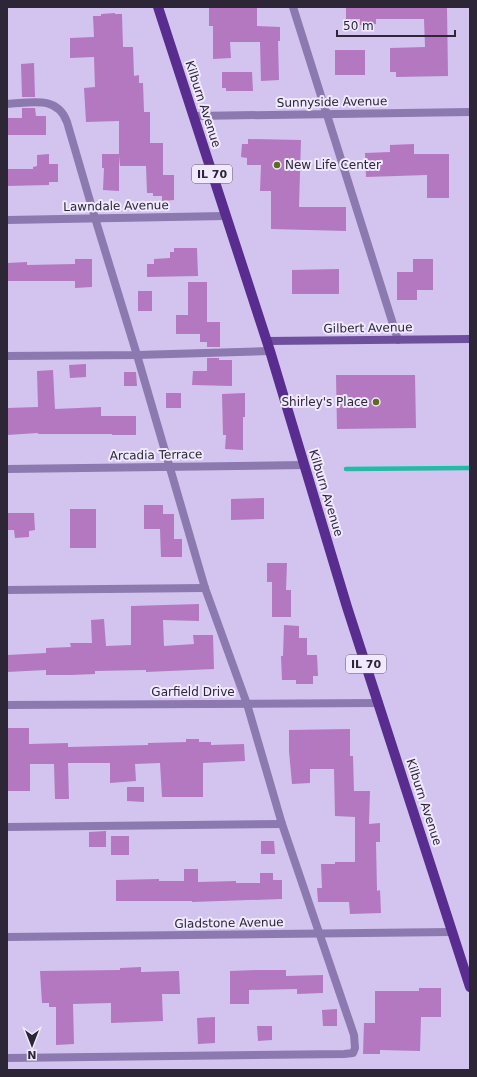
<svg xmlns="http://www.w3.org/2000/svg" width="477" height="1077" font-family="'DejaVu Sans',sans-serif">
	<rect width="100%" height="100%" fill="#d2c4ee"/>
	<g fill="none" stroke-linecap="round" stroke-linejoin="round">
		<!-- stream -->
		<path stroke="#23bba6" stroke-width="4.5" d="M346,469L470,468"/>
	</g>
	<!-- building -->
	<g fill="#b378c0">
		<path d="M209,7H257V26L280,27V41H278L279,80L261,81L260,42H230L231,58L213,59V26H209Z"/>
		<path d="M399,7H447L448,76L396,77V72H390V48L425,47L424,19H376V24L360,25V19H346V8Z"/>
		<path d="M115,13V14H122L123,47H133L134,76L139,75V83H143L144,112H150V143H163V175H174V200L162,201V196H153V193H147L146,166H120L119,156V191L103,190L104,168H102V154H119V121L86,122L84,88L95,87L94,57L70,58V38L94,37L93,16H101V14Z"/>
		<rect x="335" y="50" width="30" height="25"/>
		<path d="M34,63L35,97H22L21,64Z"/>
		<path d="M222,72H252L253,91H226V88H222Z"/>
		<path d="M22,108H35L36,116H46V135H7V118H22Z"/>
		<path d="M248,139L301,140L299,207H346V231L271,229V191H260L261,165H247V158L241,157L242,144H248Z"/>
		<path d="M414,144V154H449V198H427V175L366,177L365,153L390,152V145Z"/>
		<path d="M49,154V164H58V182H49V185L7,186V169H33V167L37,166V155Z"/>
		<path d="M174,248H197L198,276L147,277V264H154V259L170,258V252H174Z"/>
		<path d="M75,259H92V287L75,288V281H7V263L27,262V265L75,264Z"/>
		<path d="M413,259H433V290H417V300H397V272H413Z"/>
		<path d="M339,269V294H292V270Z"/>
		<path d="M188,282H207V322H220V347H207V342H200V334H176V315H188Z"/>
		<rect x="138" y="291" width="14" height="20"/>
		<path d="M207,358H219V360H232V386L192,385L193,371H207Z"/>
		<path d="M86,364V377L70,378L69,365Z"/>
		<path d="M53,370L55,409L101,407V416H136V435H112V434H38V433L7,435V408L38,407L37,371Z"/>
		<path d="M124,372H136L137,386H124Z"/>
		<path d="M336,375H415L416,428L337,429Z"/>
		<rect x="166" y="393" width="15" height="15"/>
		<path d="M245,393V417H243V450L225,449L226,435H223L222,394Z"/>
		<path d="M264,498V519L231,520V499Z"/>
		<path d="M144,505H163V514H174V539H182V557H161L160,529H144Z"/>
		<rect x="70" y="509" width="26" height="39"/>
		<path d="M7,513H34L35,530L29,531V537L15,538L14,530H7Z"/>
		<path d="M267,563H287L286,590H291V617H272V582H267Z"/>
		<path d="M199,604V621L163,620L164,646L194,644L193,635H213L214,669L146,672V670L95,671V674L71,675H46V670L7,672V655L46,653V648L71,647L70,643H92L91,620L104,619L106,646L131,645V606Z"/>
		<path d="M284,625L299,626V638H307V655H317L318,676H313V684H296V680H282L281,656H283Z"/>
		<path d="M7,728H29V744L68,743V747L148,745V743L186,742V739H199V742H211V745L244,744L245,761L203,763V797H162L160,763L135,764L136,781L110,783V763H68L69,799H55L54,764H30V791H7Z"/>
		<path d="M350,729V756H353L354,791H370L369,824L380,823V842H376L377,891L380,890L381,913L350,914L349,902H318L317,888H322L321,864H335V862H355V817L335,816L334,769H310V783L292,784L289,751V730Z"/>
		<path d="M127,787H144V802L127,801Z"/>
		<path d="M106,831V847H89V832Z"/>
		<rect x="111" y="836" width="18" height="19"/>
		<path d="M261,841H274L275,854H261Z"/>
		<path d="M184,869H198V882L236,881V883H260V873H273V880H282V899L192,902V901H116V880L159,879V881H184Z"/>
		<path d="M141,967V972L179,971L180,994H162L163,1021L111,1023V1003L73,1004L74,1044L56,1045V1007H49V1003H42L40,971L120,970V968Z"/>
		<path d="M257,970H286V976L323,975V993L297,994V989L249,990V1004H230V971Z"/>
		<path d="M419,988H441V1017H421L420,1051L380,1050V1054H363L364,1023H375V991H419Z"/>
		<path d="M337,1009V1026H323L322,1010Z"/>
		<path d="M215,1017V1043L198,1044L197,1018Z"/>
		<path d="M257,1026H272V1040L258,1041Z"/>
	</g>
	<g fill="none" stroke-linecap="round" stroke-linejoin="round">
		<!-- lane -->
		<g stroke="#8c79af" stroke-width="8">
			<path d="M293,7L398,340"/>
			<path d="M7,104C31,103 57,95 67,122L95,218L137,355L205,588L247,704L282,824L354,1035L355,1048L353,1053L344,1054L7,1058"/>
			<path d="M7,356L137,355L270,351"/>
			<path d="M7,590L205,588"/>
			<path d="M7,827L282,824"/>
		</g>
		<!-- street -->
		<g stroke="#8c79af" stroke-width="8">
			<path d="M194,116L470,112"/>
			<path d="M7,220L225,216"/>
			<path d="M7,469L305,465"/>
			<path d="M7,705L379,703"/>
			<path d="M7,937L452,932"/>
		</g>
		<!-- secondary -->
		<path stroke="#6e4f9d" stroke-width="8" d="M267,341L470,339"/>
		<!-- primary -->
		<path stroke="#592d8f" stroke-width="10" d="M158,7L270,351L347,607L470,987"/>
	</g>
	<!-- markers -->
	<g fill="#5c6d19" stroke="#f0e9ff" stroke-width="1.5">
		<circle cx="277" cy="165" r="4"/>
		<circle cx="376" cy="402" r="4"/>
	</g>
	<g text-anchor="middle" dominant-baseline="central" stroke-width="4" stroke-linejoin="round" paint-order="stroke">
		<!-- shield labels -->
		<g fill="#f0e9ff" stroke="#676072" stroke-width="1">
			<rect x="192" y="165" width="40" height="18" rx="3"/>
			<rect x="346" y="655" width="40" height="18" rx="3"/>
		</g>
		<g font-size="11" font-weight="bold" fill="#2c2636">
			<text x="212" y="174">IL 70</text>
			<text x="366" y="664">IL 70</text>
		</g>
		<!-- street labels -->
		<g font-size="12" fill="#2c2636" stroke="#f0e9ff">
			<text transform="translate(332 102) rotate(-1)">Sunnyside Avenue</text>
			<text transform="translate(203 104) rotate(72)">Kilburn Avenue</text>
			<text transform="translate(116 206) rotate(-1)">Lawndale Avenue</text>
			<text transform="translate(368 328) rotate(-1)">Gilbert Avenue</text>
			<text transform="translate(156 455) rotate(-1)">Arcadia Terrace</text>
			<text transform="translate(326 493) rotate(73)">Kilburn Avenue</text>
			<text x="193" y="692">Garfield Drive</text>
			<text transform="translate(424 802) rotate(72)">Kilburn Avenue</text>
			<text transform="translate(229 923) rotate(-1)">Gladstone Avenue</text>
		</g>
		<!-- poi labels -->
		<g font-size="12" fill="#2c2636" stroke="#f0e9ff" text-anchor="start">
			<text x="285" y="165">New Life Center</text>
			<text x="368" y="402" text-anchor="end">Shirley's Place</text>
		</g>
	</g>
	<!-- border -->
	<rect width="477" height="1077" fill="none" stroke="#2c2636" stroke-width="16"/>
	<!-- north arrow -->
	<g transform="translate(32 1045) rotate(180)" stroke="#f0e9ff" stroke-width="3" paint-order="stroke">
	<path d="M0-3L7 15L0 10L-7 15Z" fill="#2c2636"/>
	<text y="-6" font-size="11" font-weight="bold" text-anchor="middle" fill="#2c2636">N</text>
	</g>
	<!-- scale -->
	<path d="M337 30v6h118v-6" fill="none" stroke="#2c2636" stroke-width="2"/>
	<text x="343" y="30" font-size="12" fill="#2c2636" stroke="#f0e9ff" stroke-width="3" paint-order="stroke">50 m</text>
</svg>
